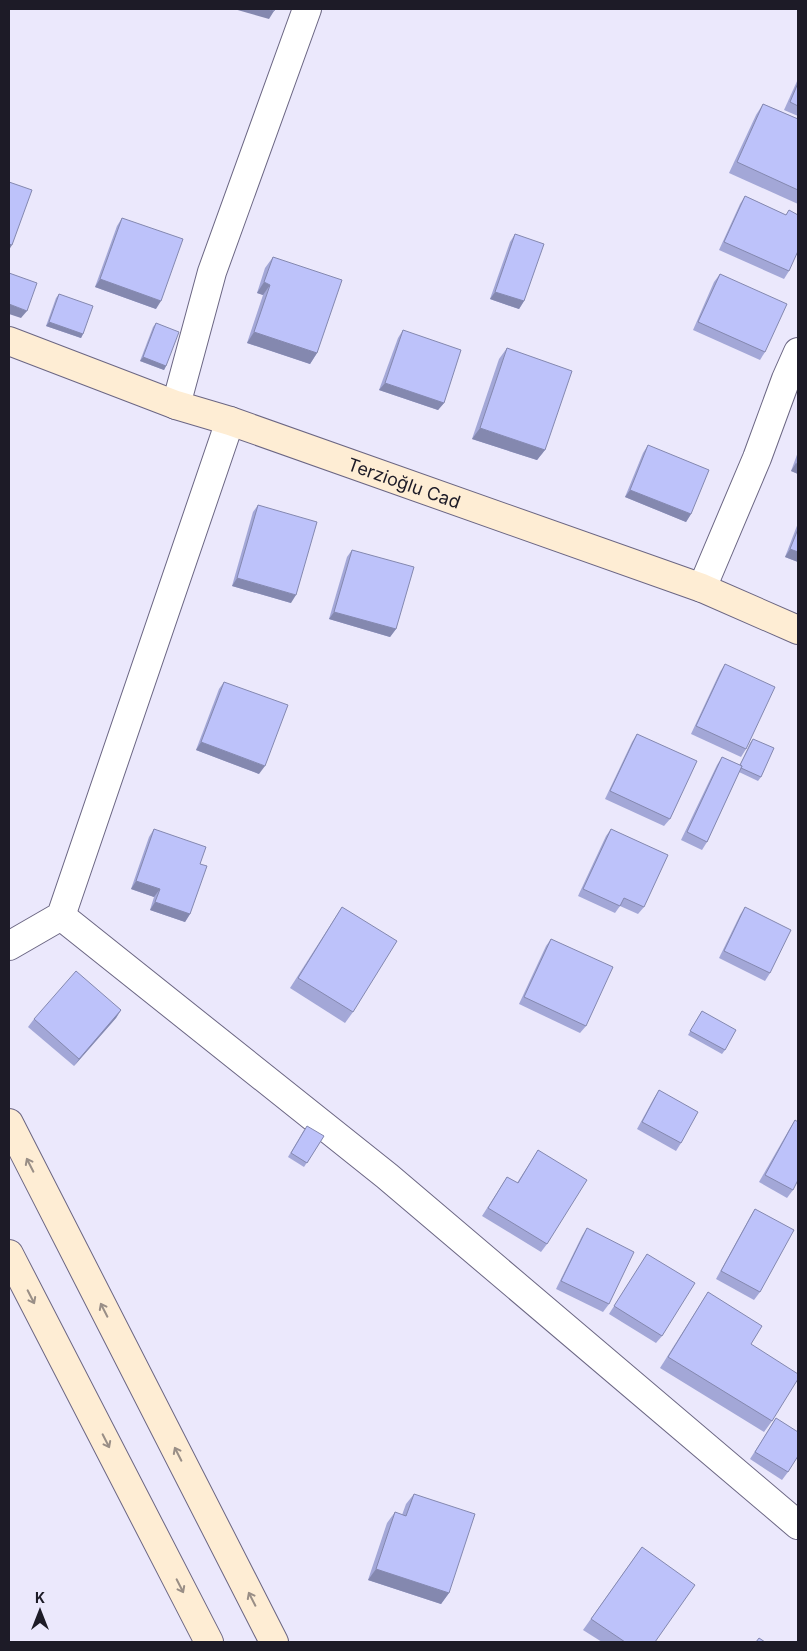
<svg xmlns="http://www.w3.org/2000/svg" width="807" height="1651" font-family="Inter,sans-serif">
	<rect width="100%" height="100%" fill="#ebe8fc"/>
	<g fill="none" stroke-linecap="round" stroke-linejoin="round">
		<!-- street casing -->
		<g stroke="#6b6683" stroke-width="30">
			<g id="street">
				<path d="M176,405L212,272L307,9"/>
				<path d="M702,588L757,458L786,379L798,352"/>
				<path d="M61,916L387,1176L798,1525"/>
				<path d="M9,946L61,916L230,421"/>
			</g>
		</g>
		<!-- secondary casing -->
		<g stroke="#6b6683" stroke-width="30">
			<g id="secondary">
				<path id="s1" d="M9,341L176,405L230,421L702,588L798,630"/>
				<path d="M9,1123L274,1642"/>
				<path d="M9,1254L209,1642"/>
			</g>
		</g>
		<!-- street -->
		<use href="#street" stroke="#fff" stroke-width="28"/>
		<!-- secondary -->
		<use href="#secondary" stroke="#feedd4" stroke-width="28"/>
	</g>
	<!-- wall -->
	<g fill="#a3a7d7">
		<path d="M798,79V116L784,110Z"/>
		<path d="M763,104L798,119V204L729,173L756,115Z"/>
		<path d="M745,196L786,215L789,210V271L784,279L719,250L740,204Z"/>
		<path d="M122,218L156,309L95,287L117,226Z"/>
		<path d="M515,234L524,301L519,309L490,299L510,242Z"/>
		<path d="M273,257L317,353L310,364L247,343L263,295L257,293L265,268Z"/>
		<path d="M720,274L765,352L760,360L693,330L714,282Z"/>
		<path d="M59,294L83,334L81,338L46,326L56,298Z"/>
		<path d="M156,323L166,366L164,370L140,361L153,327Z"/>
		<path d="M403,330L444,403L438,410L379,390L398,338Z"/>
		<path d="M507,348L545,450L537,460L472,439L499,359Z"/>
		<path d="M648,445L691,514L686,522L625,497L643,453Z"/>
		<path d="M798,452V474L791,471Z"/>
		<path d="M258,505L291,603L232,586L253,512Z"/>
		<path d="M798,523V562L785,557Z"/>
		<path d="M352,550L396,629L390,637L329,619L347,557Z"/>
		<path d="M725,664L746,749L741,757L691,734L720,672Z"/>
		<path d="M224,682L259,774L196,750L219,689Z"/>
		<path d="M637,734L670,819L664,826L605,799L632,742Z"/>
		<path d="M753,739L761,777L758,781L739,772L707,842L702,850L681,840L717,765L722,757L740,765L750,743Z"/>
		<path d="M154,829L200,864L190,914L185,922L150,910L154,897L131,889L149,837Z"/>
		<path d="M611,829L644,907L638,914L620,906L615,913L578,896L606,836Z"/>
		<path d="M342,907L353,1012L345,1023L290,988Z"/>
		<path d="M745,907L770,973L765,981L719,958L740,915Z"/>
		<path d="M551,939L586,1026L580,1033L519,1004L546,946Z"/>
		<path d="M121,1010L116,1018L74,1066L28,1027L34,1019Z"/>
		<path d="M702,1011L725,1050L722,1054L688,1035Z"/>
		<path d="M659,1090L681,1143L676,1151L637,1129L654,1098Z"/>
		<path d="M795,1120L793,1190L787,1198L759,1182L790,1128Z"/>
		<path d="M304,1130L324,1136L304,1167L288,1157Z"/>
		<path d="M538,1150L547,1244L541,1252L482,1216L507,1177L517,1183Z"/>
		<path d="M755,1209L760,1292L754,1300L716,1279L750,1217Z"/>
		<path d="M587,1228L609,1304L603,1312L556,1289L582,1236Z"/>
		<path d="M647,1254L662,1336L656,1343L609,1314Z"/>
		<path d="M708,1292L751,1344L772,1421L764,1432L660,1368Z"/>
		<path d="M776,1418L788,1472L782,1480L750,1459Z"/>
		<path d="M414,1494L449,1593L441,1604L368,1580L387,1523L395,1512L402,1515L406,1504Z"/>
		<path d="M642,1547L655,1642H602L583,1630Z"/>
	</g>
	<!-- shaded-wall -->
	<g fill="#8488af">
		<path d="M234,9H265L274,11L269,19Z"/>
		<path d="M9,244L12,245L9,250Z"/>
		<path d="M100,279L161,301L156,309L95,287Z"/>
		<path d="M264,282L270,285L263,295L257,293Z"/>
		<path d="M495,292L524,301L519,309L490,299Z"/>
		<path d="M9,304L27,311L21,318L9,314Z"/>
		<path d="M49,322L83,334L81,338L46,326Z"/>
		<path d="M254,332L317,353L310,364L247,343Z"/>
		<path d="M143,357L166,366L164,370L140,361Z"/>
		<path d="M385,383L444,403L438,410L379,390Z"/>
		<path d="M480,428L545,450L537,460L472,439Z"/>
		<path d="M796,463L798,464V474L791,471Z"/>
		<path d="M630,490L691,514L686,522L625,497Z"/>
		<path d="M790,549L798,552V562L785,557Z"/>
		<path d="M237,578L296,595L291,603L232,586Z"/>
		<path d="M334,612L396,629L390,637L329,619Z"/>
		<path d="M201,742L265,766L259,774L196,750Z"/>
		<path d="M136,881L160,889L154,897L131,889Z"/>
		<path d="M155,902L190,914L185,922L150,910Z"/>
		<path d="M121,1010L116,1018L74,1066L79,1059Z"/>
		<path d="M376,1569L449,1593L441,1604L368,1580Z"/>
	</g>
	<!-- building -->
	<g fill="#bdc2fa" stroke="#8488af">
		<path d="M265,9H275L274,11Z"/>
		<path d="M798,83V106L790,102Z"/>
		<path d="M763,104L798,119V190L737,162Z"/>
		<path d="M9,182L32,190L12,245L9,244Z"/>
		<path d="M745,196L786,215L789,210L798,215V251L789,271L724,242Z"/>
		<path d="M122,218L183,239L161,301L100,279Z"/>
		<path d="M515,234L544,244L524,301L495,292Z"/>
		<path d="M273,257L342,280L317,353L254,332L270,285L264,282Z"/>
		<path d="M9,273L37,283L27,311L9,304Z"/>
		<path d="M720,274L787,304L765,352L698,322Z"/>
		<path d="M59,294L93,306L83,334L49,322Z"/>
		<path d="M156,323L179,332L166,366L143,357Z"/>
		<path d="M403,330L461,350L444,403L385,383Z"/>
		<path d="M507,348L572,371L545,450L480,428Z"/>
		<path d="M648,445L709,470L691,514L630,490Z"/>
		<path d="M258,505L317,522L296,595L237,578Z"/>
		<path d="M798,529V552L790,549Z"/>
		<path d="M352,550L414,567L396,629L334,612Z"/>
		<path d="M725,664L775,687L746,749L696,726Z"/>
		<path d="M224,682L288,705L265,766L201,742Z"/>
		<path d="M637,734L697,761L670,819L610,791Z"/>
		<path d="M753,739L774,748L761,777L741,768L742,766L740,765Z"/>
		<path d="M722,757L742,766L707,842L687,832Z"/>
		<path d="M154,829L206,847L200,864L207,866L190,914L155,902L160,889L136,881Z"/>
		<path d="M611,829L668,855L644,907L624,898L620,906L583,889Z"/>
		<path d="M342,907L397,941L353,1012L298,978Z"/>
		<path d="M745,907L791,930L770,973L724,951Z"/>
		<path d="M551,939L613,967L586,1026L524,997Z"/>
		<path d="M76,971L121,1010L79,1059L34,1019Z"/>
		<path d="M702,1011L736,1030L725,1050L690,1031Z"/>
		<path d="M659,1090L698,1112L681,1143L642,1122Z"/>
		<path d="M795,1120L798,1122V1180L793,1190L765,1175Z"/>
		<path d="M307,1126L324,1136L307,1163L291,1153Z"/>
		<path d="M538,1150L587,1180L547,1244L488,1208L507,1177L518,1183Z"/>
		<path d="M755,1209L794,1230L760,1292L721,1271Z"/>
		<path d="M587,1228L634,1252L609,1304L561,1281Z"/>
		<path d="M647,1254L695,1283L662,1336L614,1306Z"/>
		<path d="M708,1292L762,1326L751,1344L798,1374V1379L772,1421L668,1357Z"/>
		<path d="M776,1418L798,1432V1456L788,1472L755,1452Z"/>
		<path d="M414,1494L475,1514L449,1593L376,1569L395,1512L406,1516Z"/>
		<path d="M642,1547L695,1585L655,1642H625L591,1619Z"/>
		<path d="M759,1638L765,1642H756Z"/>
	</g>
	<!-- one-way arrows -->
	<defs><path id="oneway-shaft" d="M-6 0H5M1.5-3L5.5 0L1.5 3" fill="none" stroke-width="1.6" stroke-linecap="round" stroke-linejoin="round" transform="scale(1.25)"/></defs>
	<g stroke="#998e86">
		<use href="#oneway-shaft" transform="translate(30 1165) rotate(-117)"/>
		<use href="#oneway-shaft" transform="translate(31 1297) rotate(63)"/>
		<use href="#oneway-shaft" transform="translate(104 1310) rotate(-117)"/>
		<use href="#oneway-shaft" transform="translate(106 1441) rotate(63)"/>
		<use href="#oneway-shaft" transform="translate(178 1454) rotate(-117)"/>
		<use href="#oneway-shaft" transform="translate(180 1586) rotate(63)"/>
		<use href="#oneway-shaft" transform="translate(252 1599) rotate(-117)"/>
	</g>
	<g text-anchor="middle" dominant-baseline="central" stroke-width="4" stroke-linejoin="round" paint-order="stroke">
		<!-- street labels -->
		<g font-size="18" fill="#1d1b27" stroke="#ebe8fc">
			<text stroke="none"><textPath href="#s1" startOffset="420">Terzioğlu Cad</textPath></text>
		</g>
	</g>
	<!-- border -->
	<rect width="807" height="1651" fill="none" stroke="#1d1b27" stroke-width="20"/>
	<!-- north arrow -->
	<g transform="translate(40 1611)" stroke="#ebe8fc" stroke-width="4" paint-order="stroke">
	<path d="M0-4L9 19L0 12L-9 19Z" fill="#1d1b27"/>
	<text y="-8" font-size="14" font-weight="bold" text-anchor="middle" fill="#1d1b27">K</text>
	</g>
</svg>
